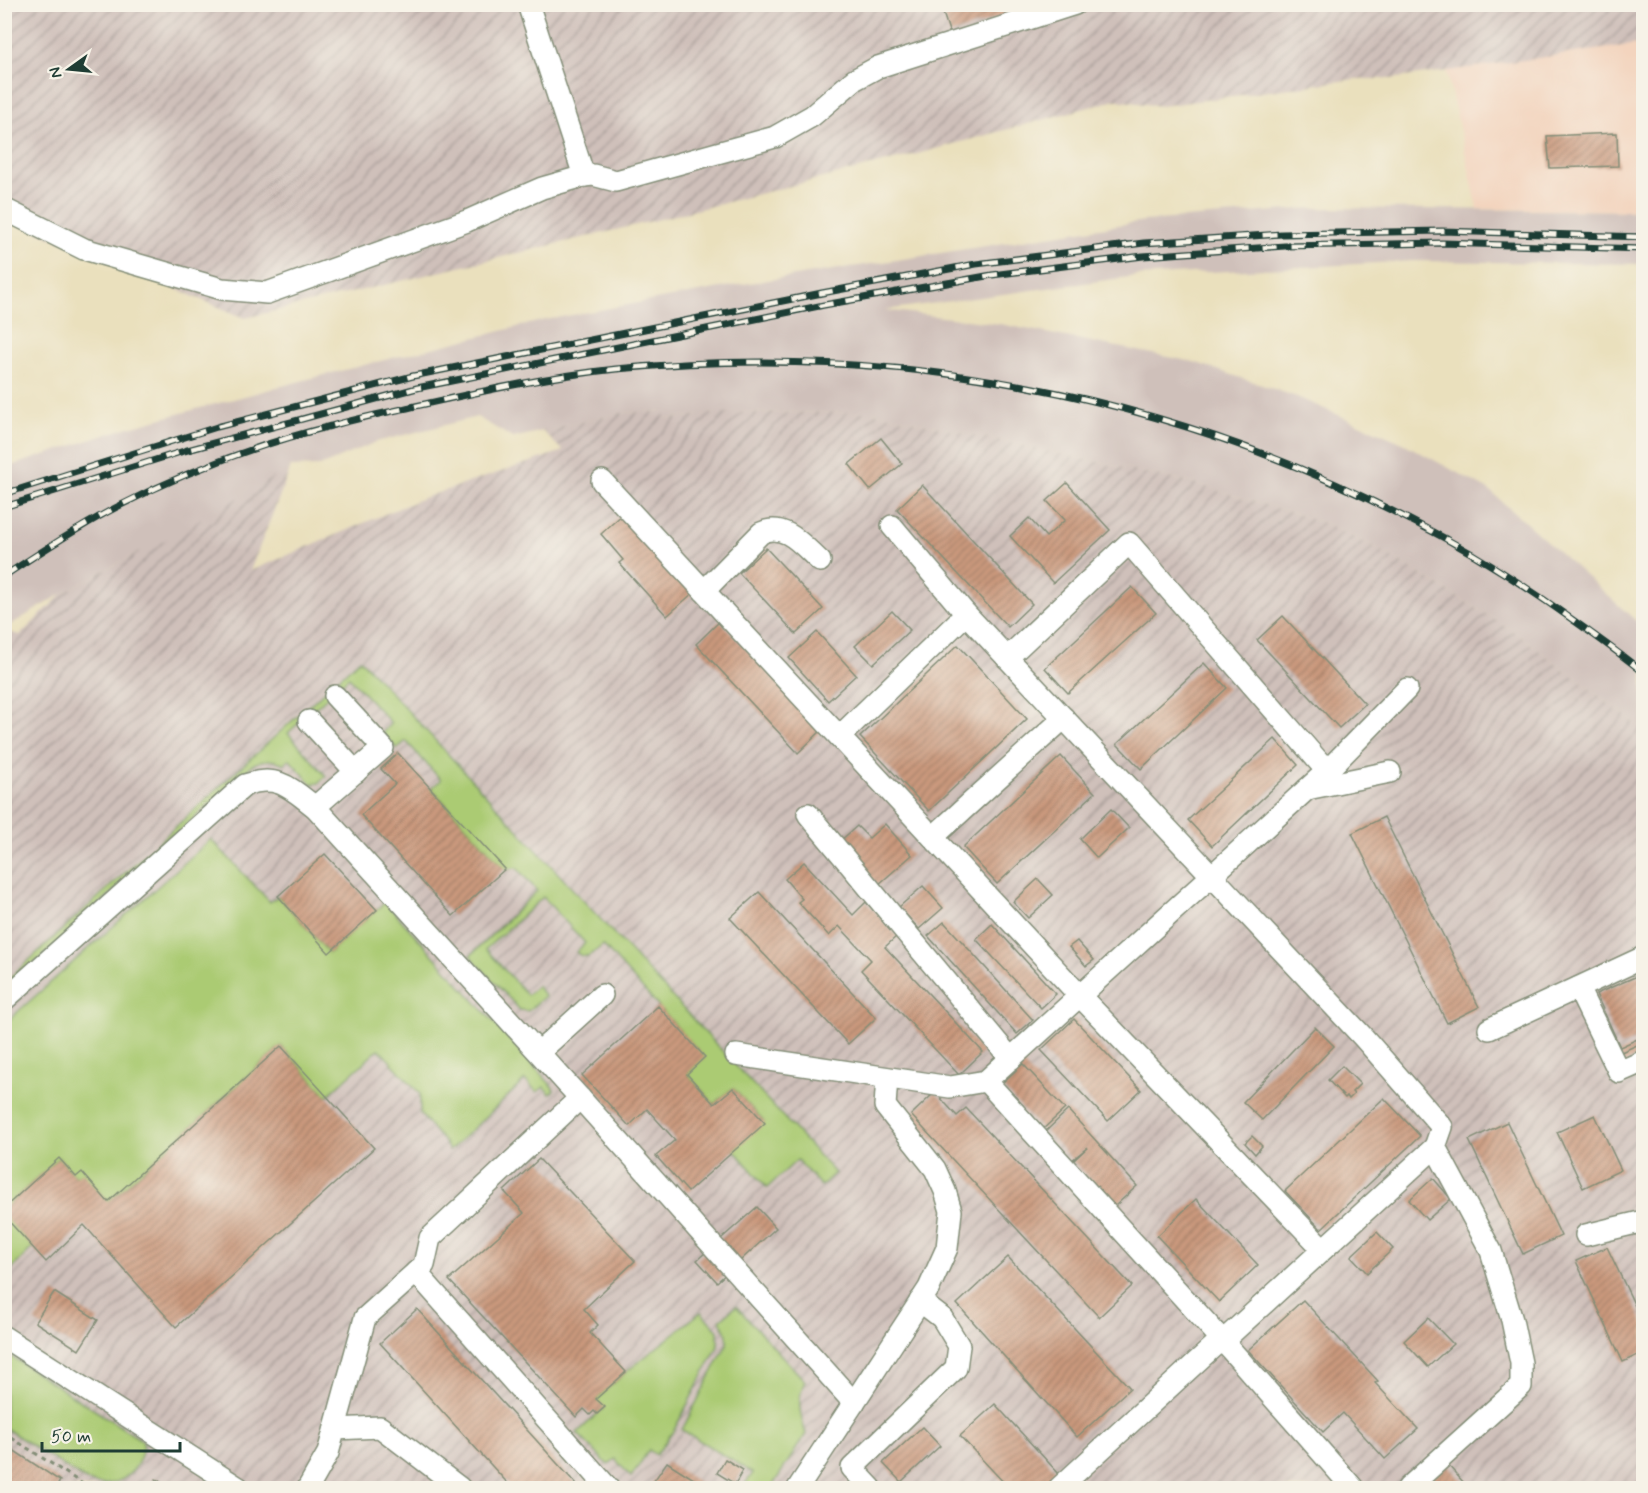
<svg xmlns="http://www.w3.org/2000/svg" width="1648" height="1493" font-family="Mynerve,sans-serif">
	<defs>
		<pattern id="industrial-furrows" width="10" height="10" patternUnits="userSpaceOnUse" patternTransform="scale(1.5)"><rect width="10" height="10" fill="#cfc0ba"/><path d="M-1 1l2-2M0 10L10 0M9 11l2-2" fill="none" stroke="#a79d98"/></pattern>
		<pattern id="building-hatch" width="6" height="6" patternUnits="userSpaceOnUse" patternTransform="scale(1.5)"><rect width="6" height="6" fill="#ca997d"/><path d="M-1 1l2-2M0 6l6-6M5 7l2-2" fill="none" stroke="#a37e67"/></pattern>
	</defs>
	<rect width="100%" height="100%" fill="#f7f3e8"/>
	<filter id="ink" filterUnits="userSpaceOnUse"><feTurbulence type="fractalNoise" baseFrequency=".0167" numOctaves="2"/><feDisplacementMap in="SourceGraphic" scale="12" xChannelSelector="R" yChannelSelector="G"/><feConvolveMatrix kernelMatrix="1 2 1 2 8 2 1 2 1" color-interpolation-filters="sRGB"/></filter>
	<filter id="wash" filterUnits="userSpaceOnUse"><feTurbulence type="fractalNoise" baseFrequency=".008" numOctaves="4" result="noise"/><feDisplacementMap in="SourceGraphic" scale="24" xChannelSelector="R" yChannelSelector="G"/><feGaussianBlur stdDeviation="1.35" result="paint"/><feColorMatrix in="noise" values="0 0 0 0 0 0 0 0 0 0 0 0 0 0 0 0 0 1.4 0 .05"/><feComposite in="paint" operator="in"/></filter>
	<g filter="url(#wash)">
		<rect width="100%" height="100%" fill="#eae0bd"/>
		<!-- built -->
		<path fill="#f3d4be" d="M1643,43V211L1478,209L1446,70Z"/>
		<!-- industrial -->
		<g fill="url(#industrial-furrows)">
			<path d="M1640,4L1643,12L1644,43L1391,79H1355L1161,106L1115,100L910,156L628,227L245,318L5,218L4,5Z"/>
			<path d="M665,411L666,419L716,413L873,412L1197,484L1322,522L1377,548L1511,629L1643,729V1488H5L4,631L20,635L62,594L291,467L250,571L423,498L563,451L542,431L620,413Z"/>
		</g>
		<!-- railway -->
		<path fill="#cfc0ba" d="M1314,208L1643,211V264L1413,261L1137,276L885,310L1000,324L1194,362L1297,397L1403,443L1489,490L1643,627V729L1511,629L1377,548L1322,522L1197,484L873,412L716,413L665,419L664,411L620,413L513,438L477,417L376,442L320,466L291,467L164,541L136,553L62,594L5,628V468L129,427L312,378L545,320L737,285L1144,221Z"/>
		<!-- grass -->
		<g fill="#abcb73" stroke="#658454" stroke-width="1.5">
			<path d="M360,659L835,1173L821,1186L797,1160L767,1188L734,1150L764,1122L733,1088L714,1104L687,1074L704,1057L603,945C594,952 586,962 576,952L585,943L543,897L486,949L527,995L537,986L545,996L528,1011L520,1010L470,956L537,891L517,868L505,869L431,788L441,780L406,741L397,749L382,733L391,723L349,677L288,733L326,776L319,783L312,784L289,759L284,764C274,759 262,759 252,765L5,990V982Z"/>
			<path d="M211,839L270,902L278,896L329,953L385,902L551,1085L554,1090L550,1094L544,1087L537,1092L525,1080L449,1151L445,1143L420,1114V1094L379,1049L327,1096L281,1046L108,1202L82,1173L76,1177L59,1158L5,1208L4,1024Z"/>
			<path d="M5,1216L33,1247L5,1276Z"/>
			<path d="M736,1306L805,1381C796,1399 800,1415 806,1434L771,1488H742L753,1473L682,1430L727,1344V1335L720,1320Z"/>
			<path d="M701,1312L718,1331V1346L674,1430L656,1455L649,1450L631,1477L615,1459L608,1465L577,1433L604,1408L596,1399L626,1372Z"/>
			<path d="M4,1352L143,1441C143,1472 116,1492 87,1481L5,1428Z"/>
		</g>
		<g id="blocks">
			<!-- building -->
			<g fill="url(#building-hatch)">
				<path d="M940,4H1036V5L950,34Z"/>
				<path d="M1617,133L1618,166L1550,168L1547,136Z"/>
				<path d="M881,438L902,464L870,490L849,464Z"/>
				<path d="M1067,483L1110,530L1053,583L1010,536L1029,518L1046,537L1065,520L1047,501Z"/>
				<path d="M922,485L1032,604L1008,627L897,509Z"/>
				<path d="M625,512L694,592L667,616L619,563L623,560L601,534Z"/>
				<path d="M766,548L823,609L796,634L739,573Z"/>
				<path d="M1132,587L1156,613L1068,693L1045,668Z"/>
				<path d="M892,611L910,630L873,664L855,646Z"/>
				<path d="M1283,616L1365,704L1339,728L1257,640Z"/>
				<path d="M720,621L822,730L798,753L696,644Z"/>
				<path d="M817,632L856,675L828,701L789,658Z"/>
				<path d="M958,645L1027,719L929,811L860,737Z"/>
				<path d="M1204,663L1227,688L1141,769L1117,744Z"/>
				<path d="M1275,739L1298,765L1212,846L1188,820Z"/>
				<path d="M398,753L505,869L453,916L361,815L395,784L381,769Z"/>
				<path d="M1061,756L1095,793L997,884L963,847Z"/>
				<path d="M1111,809L1129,828L1097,858L1080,839Z"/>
				<path d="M1384,817L1479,1007L1447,1023L1352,833Z"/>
				<path d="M885,824L912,855L878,885L839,842L857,826L869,838Z"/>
				<path d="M325,854L377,910L329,953L278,896Z"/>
				<path d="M804,862L853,915L866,902L897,936L885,947L983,1052L959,1075L861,970L871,960L839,926L829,936L798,902L802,899L785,879Z"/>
				<path d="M1038,879L1053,895L1028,918L1013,902Z"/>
				<path d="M923,886L943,908L919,929L899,907Z"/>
				<path d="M759,892L876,1018L848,1044L730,918Z"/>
				<path d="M944,922L1033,1020L1017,1034L928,936Z"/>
				<path d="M992,924L1056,994L1041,1008L976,939Z"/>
				<path d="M1077,941L1094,960L1086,966L1069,947Z"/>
				<path d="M1644,973V1036L1620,1047L1596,994Z"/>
				<path d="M658,1006L705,1057L687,1074L714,1104L733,1088L765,1123L688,1192L656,1156L675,1140L647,1109L629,1126L582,1075Z"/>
				<path d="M1074,1019L1141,1090L1108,1121L1041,1050Z"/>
				<path d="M1315,1027L1334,1046L1262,1120L1243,1102Z"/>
				<path d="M1644,1042V1054L1623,1064L1619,1053Z"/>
				<path d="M281,1046L374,1148L176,1327L84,1225L46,1262L4,1216V1208L59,1158L76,1177L82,1172L108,1202Z"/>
				<path d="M1023,1064L1065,1109L1042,1130L1000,1085Z"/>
				<path d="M1342,1066L1360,1084L1352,1092L1354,1094L1349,1099L1347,1096L1345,1098L1328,1080Z"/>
				<path d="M935,1092L957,1116L966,1108L1132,1286L1099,1317L911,1115Z"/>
				<path d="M1384,1098L1420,1136L1321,1229L1285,1191Z"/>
				<path d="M1068,1110L1137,1186L1115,1206L1073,1161L1088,1147L1072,1160L1046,1131Z"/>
				<path d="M1595,1115L1621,1170L1583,1188L1557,1132Z"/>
				<path d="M1507,1122L1561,1236L1523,1254L1469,1140Z"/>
				<path d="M1252,1136L1262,1146L1255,1154L1245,1143Z"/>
				<path d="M539,1159L635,1261L584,1309L598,1325L590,1333L626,1372L596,1399L605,1407L597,1414L594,1411L590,1415L584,1409L576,1417L449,1280L524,1213L504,1191Z"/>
				<path d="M1433,1178L1451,1199L1427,1220L1409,1200Z"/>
				<path d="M1196,1199L1258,1265L1219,1302L1157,1236Z"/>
				<path d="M757,1207L776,1228L717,1282L697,1260Z"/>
				<path d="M1377,1232L1393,1249L1367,1273L1351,1256Z"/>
				<path d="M1607,1247L1644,1325V1352L1623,1362L1576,1261Z"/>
				<path d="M1008,1257L1130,1388L1077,1437L957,1304Z"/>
				<path d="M54,1292L98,1320L79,1350L35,1322Z"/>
				<path d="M1303,1300L1378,1381L1375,1383L1418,1429L1385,1459L1343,1413L1323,1432L1248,1350Z"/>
				<path d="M417,1309L576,1484L571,1488H512L380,1343Z"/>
				<path d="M1428,1318L1453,1344L1428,1367L1404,1341Z"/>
				<path d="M995,1404L1059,1474L1043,1488H1009L960,1436Z"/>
				<path d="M922,1427L940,1446L901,1482L883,1463Z"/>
				<path d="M4,1444L60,1481L57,1486L60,1488H4Z"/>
				<path d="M725,1459L743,1470L735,1484L717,1473Z"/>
				<path d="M667,1462L708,1488H649Z"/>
				<path d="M1446,1463L1465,1484L1460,1488H1419Z"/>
				<path d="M156,1479L170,1488H150Z"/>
			</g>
		</g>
	</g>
	<g filter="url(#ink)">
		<use href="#blocks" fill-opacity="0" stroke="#848e78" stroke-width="1.5"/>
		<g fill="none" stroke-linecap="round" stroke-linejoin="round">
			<!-- minor casing -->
			<g stroke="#848e78" stroke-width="24">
				<g id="minor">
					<path d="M528,4L584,176"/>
					<path d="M4,209L84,249L222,289L267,293L467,221L542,188L584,176L593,175L616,181L775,137L812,116L854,80L878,67L1075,4"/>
					<path d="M602,481L1080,996L1323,1249"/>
					<path d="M892,526L966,614L1364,1038L1442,1127L1435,1147L1491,1251L1512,1320L1521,1363V1386L1408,1488"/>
					<path d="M704,591L761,533C785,521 804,547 820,561"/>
					<path d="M1007,658L1129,543L1327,771"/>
					<path d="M309,721L356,772"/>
					<path d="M840,736L966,614"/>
					<path d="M1307,789L1390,772"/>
					<path d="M315,807L383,748L335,696"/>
					<path d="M808,814L1011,1059"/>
					<path d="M933,837L1064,718"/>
					<path d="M1578,988L1619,1072L1644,1061"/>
					<path d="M4,1000L245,785C278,774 289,787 315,807L580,1098L854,1403"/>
					<path d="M1489,1029L1644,957"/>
					<path d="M539,1052L602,995"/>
					<path d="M736,1055L950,1087L986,1081L1327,771L1407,689"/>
					<path d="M986,1081L1223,1341L1353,1488"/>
					<path d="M1586,1235L1644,1221"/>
					<path d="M416,1272L608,1488"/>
					<path d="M4,1337L239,1488"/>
					<path d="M335,1429L380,1427L460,1488"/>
					<path d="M308,1488L328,1453L365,1318L424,1265L430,1238L580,1098"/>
					<path d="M798,1488L929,1288L947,1248L951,1211L945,1191L935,1169L885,1106L887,1078"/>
					<path d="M871,1488L852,1468L956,1368L959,1346L942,1318L920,1301"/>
					<path d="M1059,1488L1214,1346L1223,1341L1435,1147"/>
				</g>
			</g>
			<!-- path -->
			<path stroke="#848e78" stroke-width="3" stroke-dasharray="4.5 4.5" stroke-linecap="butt" d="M4,1433L89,1488"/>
			<!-- minor -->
			<use href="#minor" stroke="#fff" stroke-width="21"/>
			<!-- rail casing -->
			<g stroke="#1f3d34" stroke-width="7">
				<g id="rail">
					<path d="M4,494L217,427L413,376L822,293L976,264L1144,243L1282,234L1442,231L1644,237"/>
					<path d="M4,507L184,451L417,388L824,305L992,275L1143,256L1285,246L1442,243L1644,249"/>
					<path d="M4,576C41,552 78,527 117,507C183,473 259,444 331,426C362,417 394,411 425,404C488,390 551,376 616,369C895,342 1167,392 1416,523C1471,551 1523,584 1573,620C1597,637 1621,654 1644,673"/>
				</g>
			</g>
			<!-- rail -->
			<use href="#rail" stroke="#f7f3e8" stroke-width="4.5" stroke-dasharray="14" stroke-linecap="butt"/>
		</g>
	</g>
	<!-- margin -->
	<rect width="1648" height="1493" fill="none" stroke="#f7f3e8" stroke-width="24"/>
	<!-- north arrow -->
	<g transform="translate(69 69) rotate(255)" stroke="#f7f3e8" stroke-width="4.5" paint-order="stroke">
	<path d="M0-4.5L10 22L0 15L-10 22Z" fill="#1f3d34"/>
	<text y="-9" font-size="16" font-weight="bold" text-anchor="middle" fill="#1f3d34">N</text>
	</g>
	<!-- scale -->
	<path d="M42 1442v9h138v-9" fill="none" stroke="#1f3d34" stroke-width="3"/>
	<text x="51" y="1442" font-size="18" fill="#1f3d34" stroke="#f7f3e8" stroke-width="4.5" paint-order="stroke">50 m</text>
</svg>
